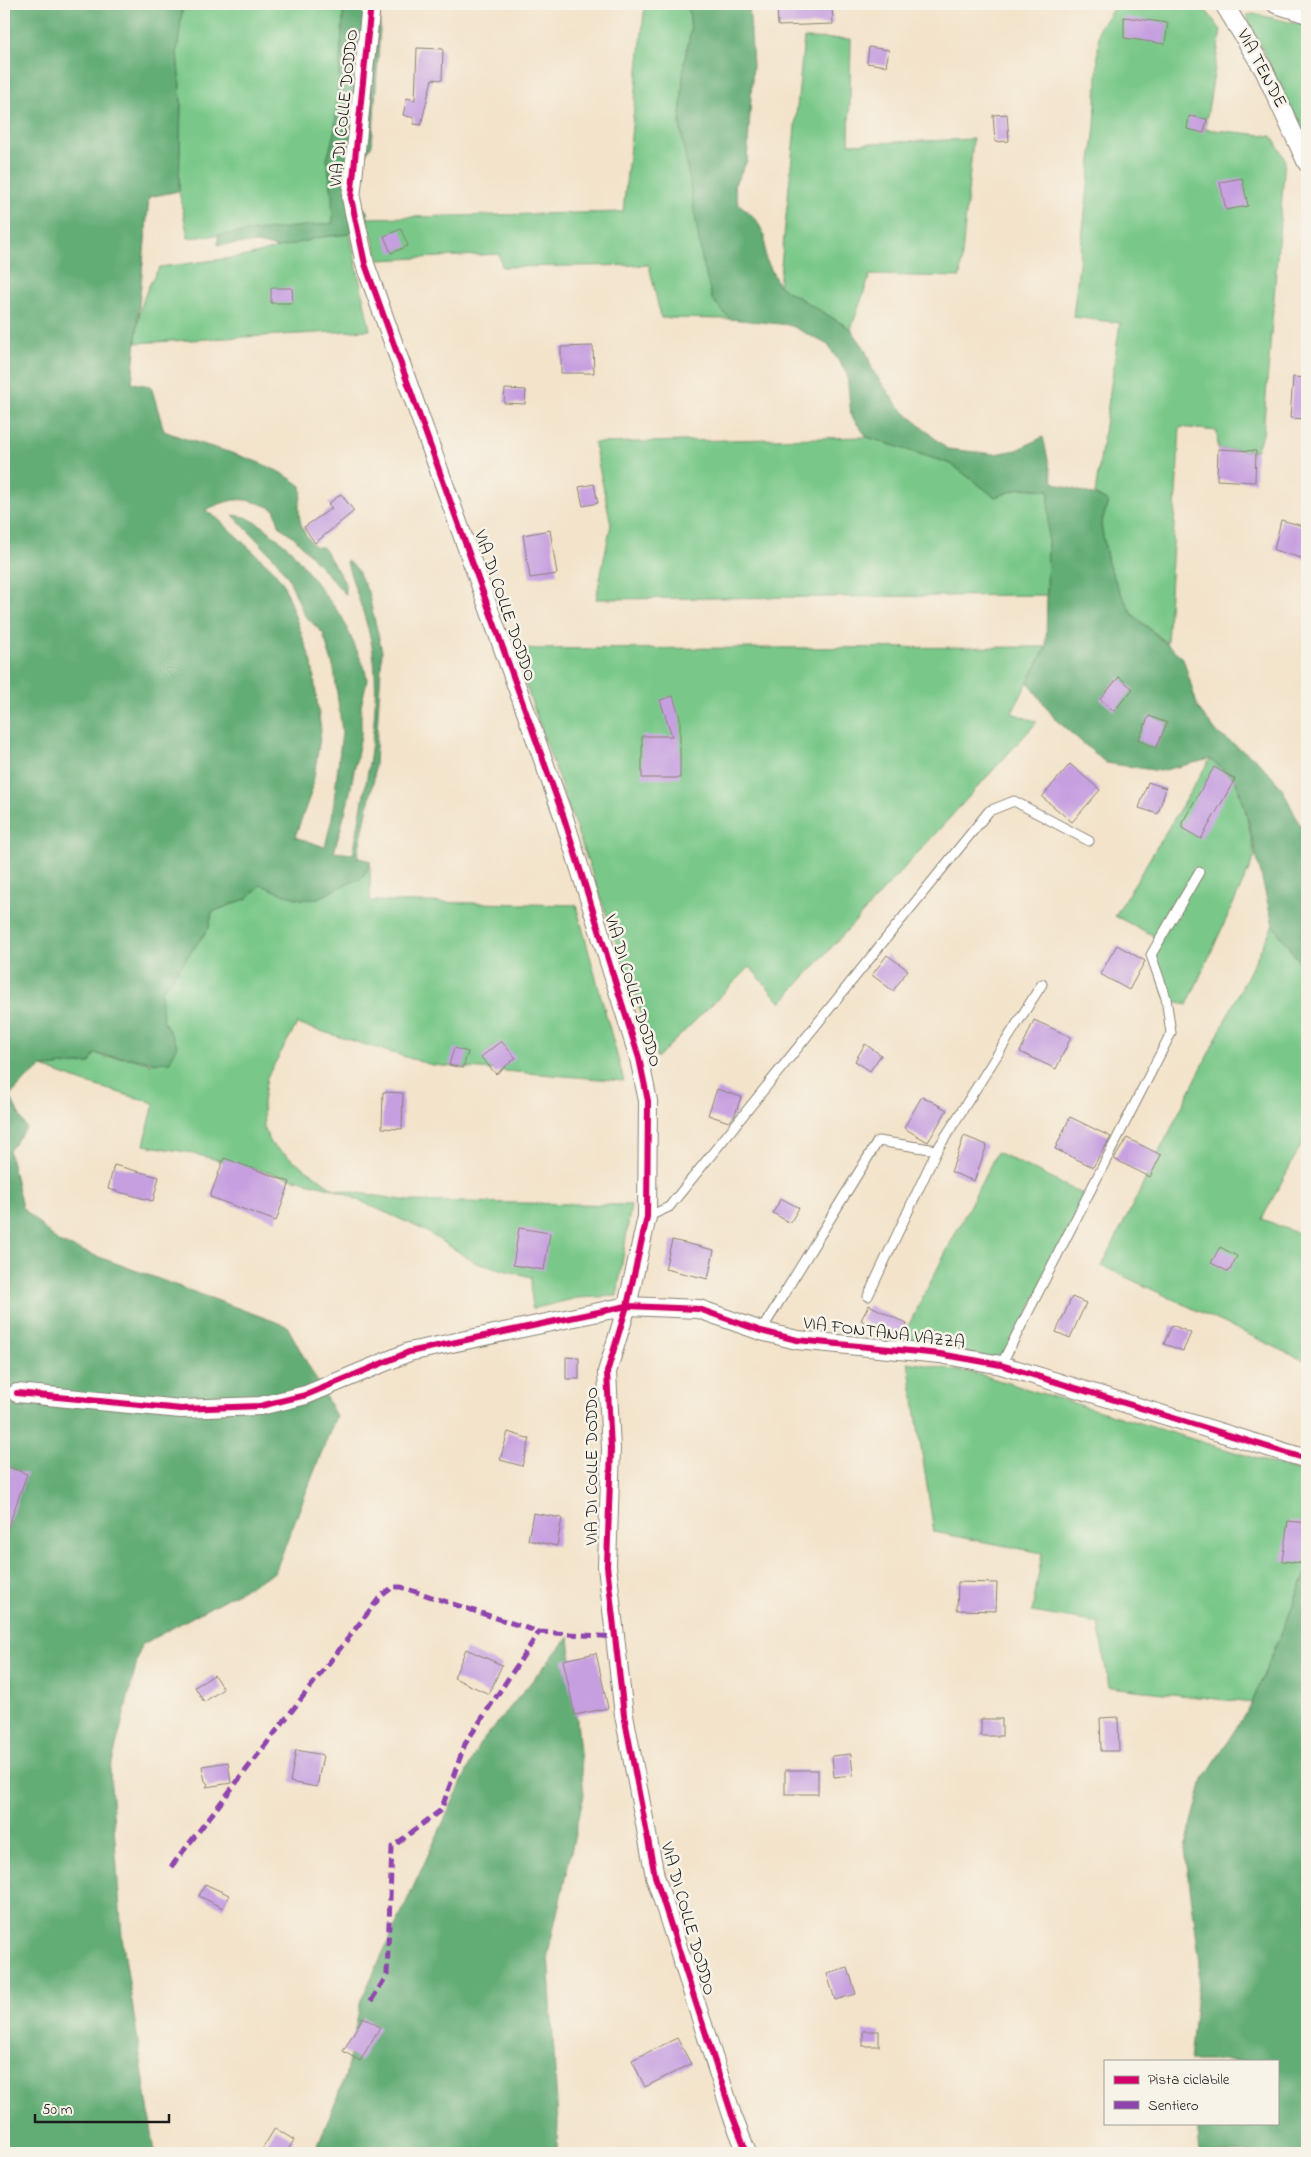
<svg xmlns="http://www.w3.org/2000/svg" width="1311" height="2157" font-family="'Indie Flower',sans-serif">
	<rect width="100%" height="100%" fill="#f7f3e8"/>
	<filter id="ink" filterUnits="userSpaceOnUse"><feTurbulence type="fractalNoise" baseFrequency=".02" numOctaves="2"/><feDisplacementMap in="SourceGraphic" scale="10" xChannelSelector="R" yChannelSelector="G"/><feConvolveMatrix kernelMatrix="1 2 1 2 8 2 1 2 1" color-interpolation-filters="sRGB"/></filter>
	<filter id="wash" filterUnits="userSpaceOnUse"><feTurbulence type="fractalNoise" baseFrequency=".0096" numOctaves="4" result="noise"/><feDisplacementMap in="SourceGraphic" scale="20" xChannelSelector="R" yChannelSelector="G"/><feGaussianBlur stdDeviation="1.12" result="paint"/><feColorMatrix in="noise" values="0 0 0 0 0 0 0 0 0 0 0 0 0 0 0 0 0 1.4 0 .05"/><feComposite in="paint" operator="in"/></filter>
	<g filter="url(#wash)">
		<rect width="100%" height="100%" fill="#f3e3ca"/>
		<!-- green -->
		<g fill="#79c889" stroke="#4a7252">
			<path d="M183,4H344L335,129L327,160L332,193L333,224L188,238L179,191L181,100L177,52Z"/>
			<path d="M645,4H688L691,29L684,63L680,124L712,299L730,319L661,318L649,265L502,267L499,254L379,260L367,218L623,212Z"/>
			<path d="M1117,4H1201L1221,30L1205,129L1272,136L1285,159L1263,434L1256,451L1218,449L1217,431L1180,427L1167,643L1133,615L1119,590L1108,563L1101,525L1108,502L1095,494L1120,323L1073,317L1095,126L1099,28Z"/>
			<path d="M1255,14L1307,26V142L1246,15Z"/>
			<path d="M804,38L851,39L849,144L973,139L960,277L870,275L851,329L779,286Z"/>
			<path d="M350,234L370,330L136,343C138,314 143,291 160,267L247,256L321,237Z"/>
			<path d="M867,437L951,464L995,497L1021,488L1049,490L1047,595L596,599L611,524L594,443Z"/>
			<path d="M1046,647L1012,713L1037,722L781,1003L750,967L657,1058L513,649Z"/>
			<path d="M1210,759L1235,779L1245,808L1255,856L1187,1005L1166,998L1151,955L1160,939L1115,916Z"/>
			<path d="M370,861V901L576,905L624,1081L432,1065L297,1024L267,1077L263,1102L264,1129L272,1145L334,1189L408,1201L631,1205L617,1296L577,1298L532,1309L531,1277L476,1263L424,1230L334,1189L186,1152L144,1145L154,1103L83,1082L42,1067L90,1063L95,1053L104,1057L130,1058L151,1064L177,1045L163,1020L161,992L209,928L212,912L248,898L261,885C278,891 302,905 320,897C329,894 335,888 344,885C361,879 365,879 370,861Z"/>
			<path d="M1273,925L1307,973V1134L1262,1219L1307,1237V1362L1102,1266Z"/>
			<path d="M997,1152L1087,1196L1004,1360L901,1340Z"/>
			<path d="M908,1362L978,1374L1307,1474V1571L1252,1703L1109,1687L1098,1623L1032,1612L1042,1553L934,1532Z"/>
		</g>
		<!-- forest -->
		<g fill="#62ac75" stroke="#3f6448">
			<path d="M4,4H183L177,52L181,100L179,191L149,197L132,383L151,386L164,431C208,449 263,456 301,486C303,494 300,499 299,506C299,526 303,532 315,547H323L345,583L346,595L294,537L280,527L274,509C242,496 235,497 205,510L218,519L273,570L283,583L312,663L321,731L312,790L295,837L325,847L332,818L342,732L334,669L323,633L305,616L288,577L276,560L233,515L246,517L264,527L291,550L342,617L365,669L367,680L361,706V735L348,802L334,852L353,854C364,794 382,712 373,652C368,620 355,591 346,560L357,569L368,592L382,651L374,779L357,857L370,861C365,879 361,879 344,885C335,888 329,894 320,897C302,905 278,891 261,885L248,898L212,912L209,928L161,992L163,1020L177,1045L170,1062C152,1064 148,1061 131,1058C119,1056 107,1058 95,1053L90,1063L42,1067L27,1078L10,1096L26,1128L9,1151L22,1207L58,1242L287,1326L336,1416L275,1572L141,1645L110,1771L122,1937L155,2153H4Z"/>
			<path d="M344,4H378L380,28L372,145L359,163L360,204L367,211V218L362,228L350,234L321,237L279,248L257,243L218,245V235L333,223L332,193L327,160L335,129Z"/>
			<path d="M688,4H749L753,65L747,161L734,186L738,203L756,219L765,236V257L779,286L851,329L865,349L873,371L898,406L947,449L995,454L1017,450L1043,437L1053,482C1072,491 1091,491 1108,502L1101,525L1108,563L1119,590L1133,615L1183,658L1198,708L1217,733L1257,760L1282,788L1307,840V973L1273,925L1245,808L1235,779L1210,759L1160,771L1106,763L1055,719L1028,682L1046,647L1049,490L1021,488L995,497L951,464L867,437L851,416L847,374L828,345L790,325L730,319L712,299L702,259L680,124L684,63L691,29Z"/>
			<path d="M1307,1571V2153H1200L1197,2123H1277V2061H1190L1200,1963L1185,1849L1203,1780L1252,1703Z"/>
			<path d="M569,1636L584,1795L548,1953L558,2122L557,2153H315L345,2077L361,2000L479,1745Z"/>
		</g>
		<g id="blocks">
			<!-- building -->
			<g fill="#c69fe0">
				<path d="M832,4L833,24L778,26L777,5Z"/>
				<path d="M1124,17L1168,23L1165,44L1124,38Z"/>
				<path d="M869,47L889,50L886,66L867,63Z"/>
				<path d="M417,48L443,49L442,80L432,79L421,125L414,124V118L403,115L407,98L415,100Z"/>
				<path d="M1007,114L1009,141L995,142L993,115Z"/>
				<path d="M1189,116L1207,119L1204,133L1187,129Z"/>
				<path d="M1242,178L1248,206L1226,210L1220,182Z"/>
				<path d="M401,229L408,246L391,253L384,236Z"/>
				<path d="M271,288H292L293,303H271Z"/>
				<path d="M593,346L594,373H561V347Z"/>
				<path d="M1293,377L1307,378V419L1290,418Z"/>
				<path d="M505,389L526,390L525,404L504,403Z"/>
				<path d="M1218,449L1256,451L1255,482L1217,480Z"/>
				<path d="M594,484L598,503L583,506L579,487Z"/>
				<path d="M341,494L354,511L315,543L304,527L332,508L328,504Z"/>
				<path d="M1281,520L1307,527V549L1305,559L1274,550Z"/>
				<path d="M550,530L557,574L530,578L523,535Z"/>
				<path d="M1119,677L1133,689L1114,711L1100,699Z"/>
				<path d="M673,696L680,718V778H642V736H672L660,700Z"/>
				<path d="M1149,716L1167,723L1156,748L1138,740Z"/>
				<path d="M1070,764L1100,790L1072,822L1042,797Z"/>
				<path d="M1214,767L1235,779L1201,839L1182,828V823Z"/>
				<path d="M1148,782L1166,788L1158,814L1139,808Z"/>
				<path d="M1117,945L1145,961L1129,990L1100,974Z"/>
				<path d="M887,955L908,970L893,991L872,975Z"/>
				<path d="M1034,1020L1071,1037L1056,1069L1020,1052Z"/>
				<path d="M501,1041L516,1058L496,1074L481,1057Z"/>
				<path d="M865,1044L881,1055L870,1071L855,1061Z"/>
				<path d="M454,1048L468,1052L463,1068L449,1065Z"/>
				<path d="M717,1089L741,1097L735,1115L729,1122L708,1115Z"/>
				<path d="M383,1092L403,1093L402,1129L382,1128Z"/>
				<path d="M922,1096L947,1110L928,1142L904,1128Z"/>
				<path d="M1070,1117L1111,1137L1093,1167L1055,1149Z"/>
				<path d="M964,1136L987,1145L974,1181L951,1172Z"/>
				<path d="M1127,1138L1161,1155L1150,1177L1114,1159Z"/>
				<path d="M224,1158L290,1182L276,1221L210,1197Z"/>
				<path d="M114,1165L159,1177L153,1201L108,1189Z"/>
				<path d="M781,1198L799,1208L790,1223L773,1213Z"/>
				<path d="M519,1228L550,1233L544,1270L513,1265Z"/>
				<path d="M672,1240L714,1250L708,1279L665,1269Z"/>
				<path d="M1220,1247L1237,1256L1229,1272L1211,1263Z"/>
				<path d="M1072,1297L1086,1303L1070,1338L1056,1332Z"/>
				<path d="M869,1305L907,1324L901,1340L886,1334L861,1320Z"/>
				<path d="M1172,1325L1191,1333L1183,1351L1164,1344Z"/>
				<path d="M566,1357L579,1358V1379H566Z"/>
				<path d="M508,1432L530,1439L522,1466L500,1460Z"/>
				<path d="M4,1465L27,1474L6,1533H4Z"/>
				<path d="M533,1513L562,1518L557,1546L528,1540Z"/>
				<path d="M1288,1521L1307,1523L1304,1563L1282,1561Z"/>
				<path d="M958,1582L997,1583L996,1611L957,1610Z"/>
				<path d="M466,1649L502,1665L489,1694L454,1678Z"/>
				<path d="M596,1653L608,1708L575,1715L563,1660Z"/>
				<path d="M214,1675L223,1689L204,1702L195,1687Z"/>
				<path d="M1118,1717L1119,1751H1101L1100,1718Z"/>
				<rect x="981" y="1719" width="21" height="17"/>
				<path d="M296,1750L323,1755L317,1787L290,1782Z"/>
				<path d="M851,1754L853,1775L834,1777L832,1756Z"/>
				<path d="M228,1762L231,1783L206,1787L208,1784L205,1781L202,1766Z"/>
				<rect x="785" y="1770" width="33" height="24"/>
				<path d="M205,1884L229,1895L223,1908L199,1896Z"/>
				<path d="M848,1968L856,1994L835,2000L827,1974Z"/>
				<path d="M363,2017L380,2027L360,2061L343,2051Z"/>
				<rect x="863" y="2031" width="16" height="15"/>
				<path d="M677,2038L691,2064L645,2087L632,2060Z"/>
				<path d="M275,2128L294,2140L286,2153H260Z"/>
			</g>
		</g>
	</g>
	<g filter="url(#ink)">
		<use href="#blocks" fill-opacity="0" stroke="#888073" stroke-width="1"/>
		<g fill="none" stroke-linecap="round" stroke-linejoin="round">
			<!-- lane casing -->
			<g stroke="#888073" stroke-width="11">
				<g id="lane">
					<path d="M647,1217L669,1207L989,811L1014,801L1089,841"/>
					<path d="M868,1296L937,1150L1042,984"/>
					<path d="M761,1331L878,1141L937,1150"/>
					<path d="M1001,1365L1171,1033L1166,998L1151,955L1199,872"/>
				</g>
			</g>
			<!-- street casing -->
			<g stroke="#888073" stroke-width="20">
				<g id="street">
					<path d="M371,4L351,198L365,264L564,818L639,1058L648,1101L647,1217L627,1306L607,1372L611,1449L607,1566L624,1715L655,1876L732,2115L747,2153"/>
					<path d="M1224,4L1264,70L1307,163"/>
					<path d="M1276,4L1307,14"/>
					<path d="M17,1393L181,1409L260,1406L306,1395L409,1352L627,1306L699,1309L761,1331L797,1340L940,1354L1001,1365L1307,1459"/>
				</g>
			</g>
			<!-- lane -->
			<use href="#lane" stroke="#fff" stroke-width="9"/>
			<!-- street -->
			<use href="#street" stroke="#fff" stroke-width="18"/>
			<!-- quiet -->
			<g stroke="#8e44ad" stroke-width="5" stroke-dasharray="10 5" stroke-linecap="butt">
				<path d="M171,1867L380,1597L393,1587H401L539,1632L615,1637"/>
				<path d="M371,2001L387,1975L392,1847L441,1810L465,1744L539,1632"/>
			</g>
			<!-- cycleway casing -->
			<g stroke="#f7f3e8" stroke-width="9">
				<g id="cycleway">
					<path d="M371,4L351,198L365,264L564,818L639,1058L648,1101L647,1217L627,1306L607,1372L611,1449L607,1566L624,1715L655,1876L732,2115L747,2153"/>
					<path d="M17,1393L181,1409L260,1406L306,1395L409,1352L627,1306L699,1309L761,1331L797,1340L940,1354L1001,1365L1307,1459"/>
				</g>
			</g>
			<!-- cycleway -->
			<use href="#cycleway" stroke="#d6006c" stroke-width="6"/>
		</g>
	</g>
	<g text-anchor="middle" dominant-baseline="central" stroke-width="5" stroke-linejoin="round" paint-order="stroke">
		<!-- street labels -->
		<g font-size="18" fill="#1c1c1c" stroke="#f7f3e8">
			<text transform="translate(1261 69) rotate(62)">VIA TENDE</text>
			<text transform="translate(345 108) rotate(-84)">VIA DI COLLE DODDO</text>
			<text transform="translate(504 606) rotate(71)">VIA DI COLLE DODDO</text>
			<text transform="translate(632 991) rotate(73)">VIA DI COLLE DODDO</text>
			<text transform="translate(884 1334) rotate(7)">VIA FONTANA VAZZA</text>
			<text transform="translate(593 1466) rotate(-90)">VIA DI COLLE DODDO</text>
			<text transform="translate(687 1919) rotate(74)">VIA DI COLLE DODDO</text>
		</g>
	</g>
	<!-- margin -->
	<rect width="1311" height="2157" fill="none" stroke="#f7f3e8" stroke-width="20"/>
	<!-- legend -->
	<rect x="1104" y="2060" width="175" height="65" fill="#f7f3e8" stroke="#9f9d96"/>
	<rect x="1114" y="2076" width="25" height="8" fill="#d6006c" stroke="#9f9d96"/>
	<text x="1148" y="2084" font-size="15" fill="#1c1c1c">Pista ciclabile</text>
	<rect x="1114" y="2101" width="25" height="8" fill="#8e44ad" stroke="#9f9d96"/>
	<text x="1148" y="2110" font-size="15" fill="#1c1c1c">Sentiero</text>
	<!-- scale -->
	<path d="M35 2114v8h134v-8" fill="none" stroke="#1c1c1c" stroke-width="2.5"/>
	<text x="42" y="2114" font-size="15" fill="#1c1c1c" stroke="#f7f3e8" stroke-width="4" paint-order="stroke">50 m</text>
</svg>
